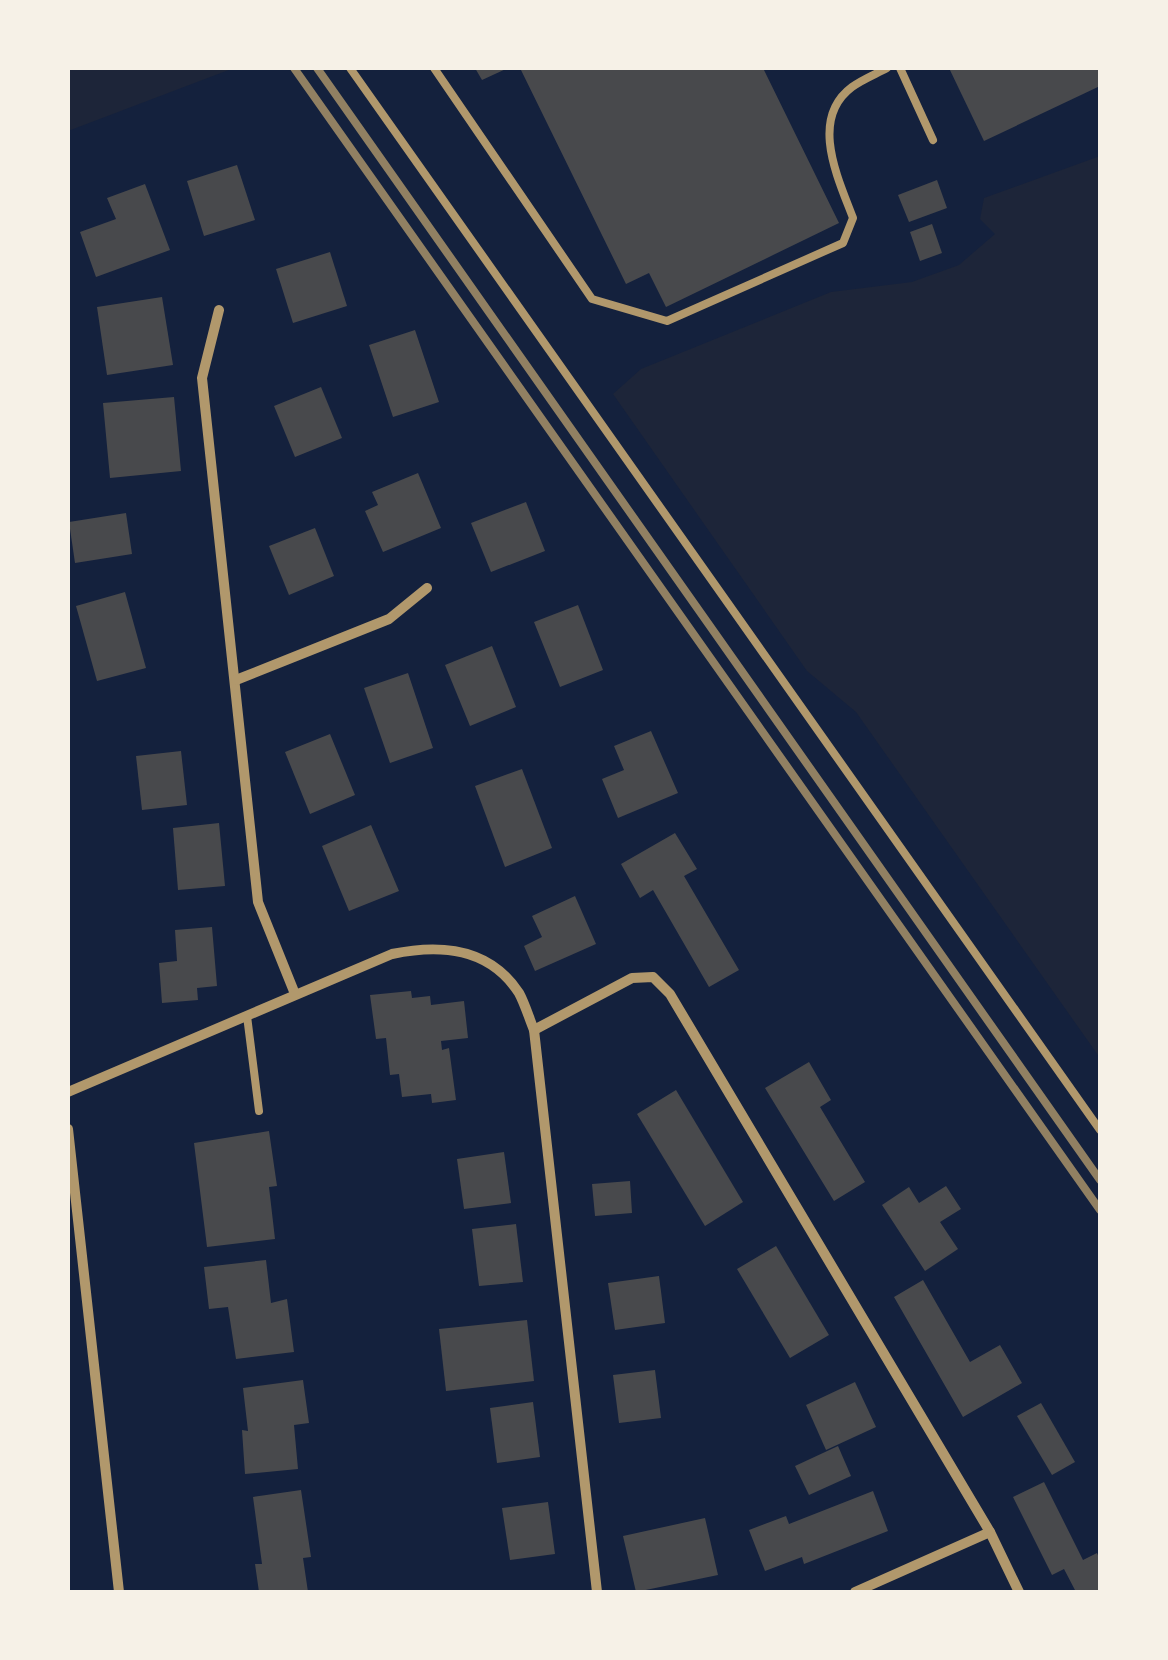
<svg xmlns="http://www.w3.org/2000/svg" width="1168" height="1660" font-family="'Archivo Narrow',sans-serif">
	<rect width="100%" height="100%" fill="#14213d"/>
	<!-- green -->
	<g fill="#1d2539">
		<path d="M68,68H234L68,131Z"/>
		<path d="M1100,156V1058L856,712L807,671L613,394L641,369L831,292L912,282L959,265L995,234L980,219L984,198Z"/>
	</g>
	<!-- building -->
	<g fill="#48494c">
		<path d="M475,68H508L482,80Z"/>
		<path d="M520,68H763L839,223L666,307L649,273L626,284Z"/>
		<path d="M949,68H1100V86L984,141Z"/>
		<path d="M237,165L255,220L204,236L187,181Z"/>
		<path d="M937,180L947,208L909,222L898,195Z"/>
		<path d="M145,184L170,250L96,277L80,232L116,219L107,198Z"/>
		<path d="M932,224L942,253L920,261L910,232Z"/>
		<path d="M330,252L347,306L293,323L276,269Z"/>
		<path d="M162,297L173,365L107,375L97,307Z"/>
		<path d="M415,330L439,402L393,417L369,345Z"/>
		<path d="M321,387L342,438L295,457L274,406Z"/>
		<path d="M174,397L181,471L110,478L103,403Z"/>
		<path d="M418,473L441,528L383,552L365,511L378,505L372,492Z"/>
		<path d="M526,502L545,551L491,572L471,523Z"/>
		<path d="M126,513L132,554L75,563L69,522Z"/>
		<path d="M315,528L334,576L289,595L269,546Z"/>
		<path d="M125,592L146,668L97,681L76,606Z"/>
		<path d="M578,605L603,670L560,687L534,622Z"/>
		<path d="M492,646L516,707L470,726L445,665Z"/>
		<path d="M408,673L433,748L390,763L364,688Z"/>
		<path d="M651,731L678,793L618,818L602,779L624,770L614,746Z"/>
		<path d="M330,734L355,795L310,814L285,752Z"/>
		<path d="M181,751L187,805L142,810L136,756Z"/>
		<path d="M522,769L552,848L505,867L475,786Z"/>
		<path d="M219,823L225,886L178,890L173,828Z"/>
		<path d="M371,825L399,891L349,911L322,846Z"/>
		<path d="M675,833L697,869L684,876L739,970L709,987L653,890L640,898L621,864Z"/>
		<path d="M575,896L596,944L535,971L524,946L542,937L532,916Z"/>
		<path d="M212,927L217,986L197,988L198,1000L162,1003L159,963L177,961L175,930Z"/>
		<path d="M411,991L412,998L430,996L431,1005L464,1001L468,1038L441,1041L442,1050L449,1048L456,1100L432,1103L431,1094L402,1097L399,1074L390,1075L386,1038L376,1039L370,995Z"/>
		<path d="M809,1062L831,1100L820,1107L865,1182L834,1201L765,1088Z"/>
		<path d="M676,1090L743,1202L705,1226L637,1114Z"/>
		<path d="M269,1131L277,1186L269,1187L275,1239L207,1247L194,1143Z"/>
		<path d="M504,1152L511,1203L464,1209L457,1159Z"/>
		<path d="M630,1181L632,1213L595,1216L592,1184Z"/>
		<path d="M946,1186L961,1209L940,1222L958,1249L925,1271L882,1205L909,1187L919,1203Z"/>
		<path d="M516,1224L523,1282L479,1286L472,1229Z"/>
		<path d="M776,1246L829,1335L790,1358L737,1269Z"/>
		<path d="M266,1260L271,1303L287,1299L294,1352L236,1359L228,1307L209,1309L204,1267Z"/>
		<path d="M659,1276L665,1323L615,1330L608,1283Z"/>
		<path d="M923,1280L970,1362L1000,1345L1022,1383L963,1417L894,1297Z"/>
		<path d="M527,1320L534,1381L446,1391L439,1329Z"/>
		<path d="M655,1370L661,1418L619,1423L613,1375Z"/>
		<path d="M303,1380L309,1423L294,1425L298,1469L245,1474L242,1430L248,1431L243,1388Z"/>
		<path d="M855,1382L876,1427L826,1450L806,1405Z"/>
		<path d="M533,1402L540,1457L497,1463L490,1408Z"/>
		<path d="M1041,1403L1075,1462L1052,1475L1017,1416Z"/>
		<path d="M838,1446L851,1476L809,1495L795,1466Z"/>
		<path d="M1044,1482L1083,1560L1097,1553L1100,1560V1592H1076L1064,1569L1052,1575L1013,1497Z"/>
		<path d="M301,1490L311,1557L303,1558L308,1592H259L255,1564H262L253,1497Z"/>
		<path d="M873,1491L888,1531L804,1564L802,1557L765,1571L749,1530L786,1516L789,1524Z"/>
		<path d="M548,1502L555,1554L510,1560L502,1508Z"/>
		<path d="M705,1518L718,1575L636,1592L623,1536Z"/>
	</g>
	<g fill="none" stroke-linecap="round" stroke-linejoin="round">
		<!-- service -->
		<g stroke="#b1986c" stroke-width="8">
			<path d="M350,68L1100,1130"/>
			<path d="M434,68L592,299L667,321L843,243L853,218C838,178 809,119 852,87C863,79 876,74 887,68"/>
			<path d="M900,68L933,140"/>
			<path d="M247,1016L259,1111"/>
		</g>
		<!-- minor -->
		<g stroke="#b1986c" stroke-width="10">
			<path d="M219,310L202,378L258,902L295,994"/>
			<path d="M236,680L389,619L427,588"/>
			<path d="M534,1030L632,978L653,977L670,994L990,1532L1019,1592"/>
			<path d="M68,1092L392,954C440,944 489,947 519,993C525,1004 529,1018 534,1030L597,1592"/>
			<path d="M68,1129L119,1592"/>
			<path d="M855,1592L990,1532"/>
		</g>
		<!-- rail -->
		<g stroke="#918062" stroke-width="8">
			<path d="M294,68L1100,1210"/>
			<path d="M317,68L1100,1180"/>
		</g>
	</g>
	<!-- border -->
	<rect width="1168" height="1660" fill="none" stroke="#f6f1e7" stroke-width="140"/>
</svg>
